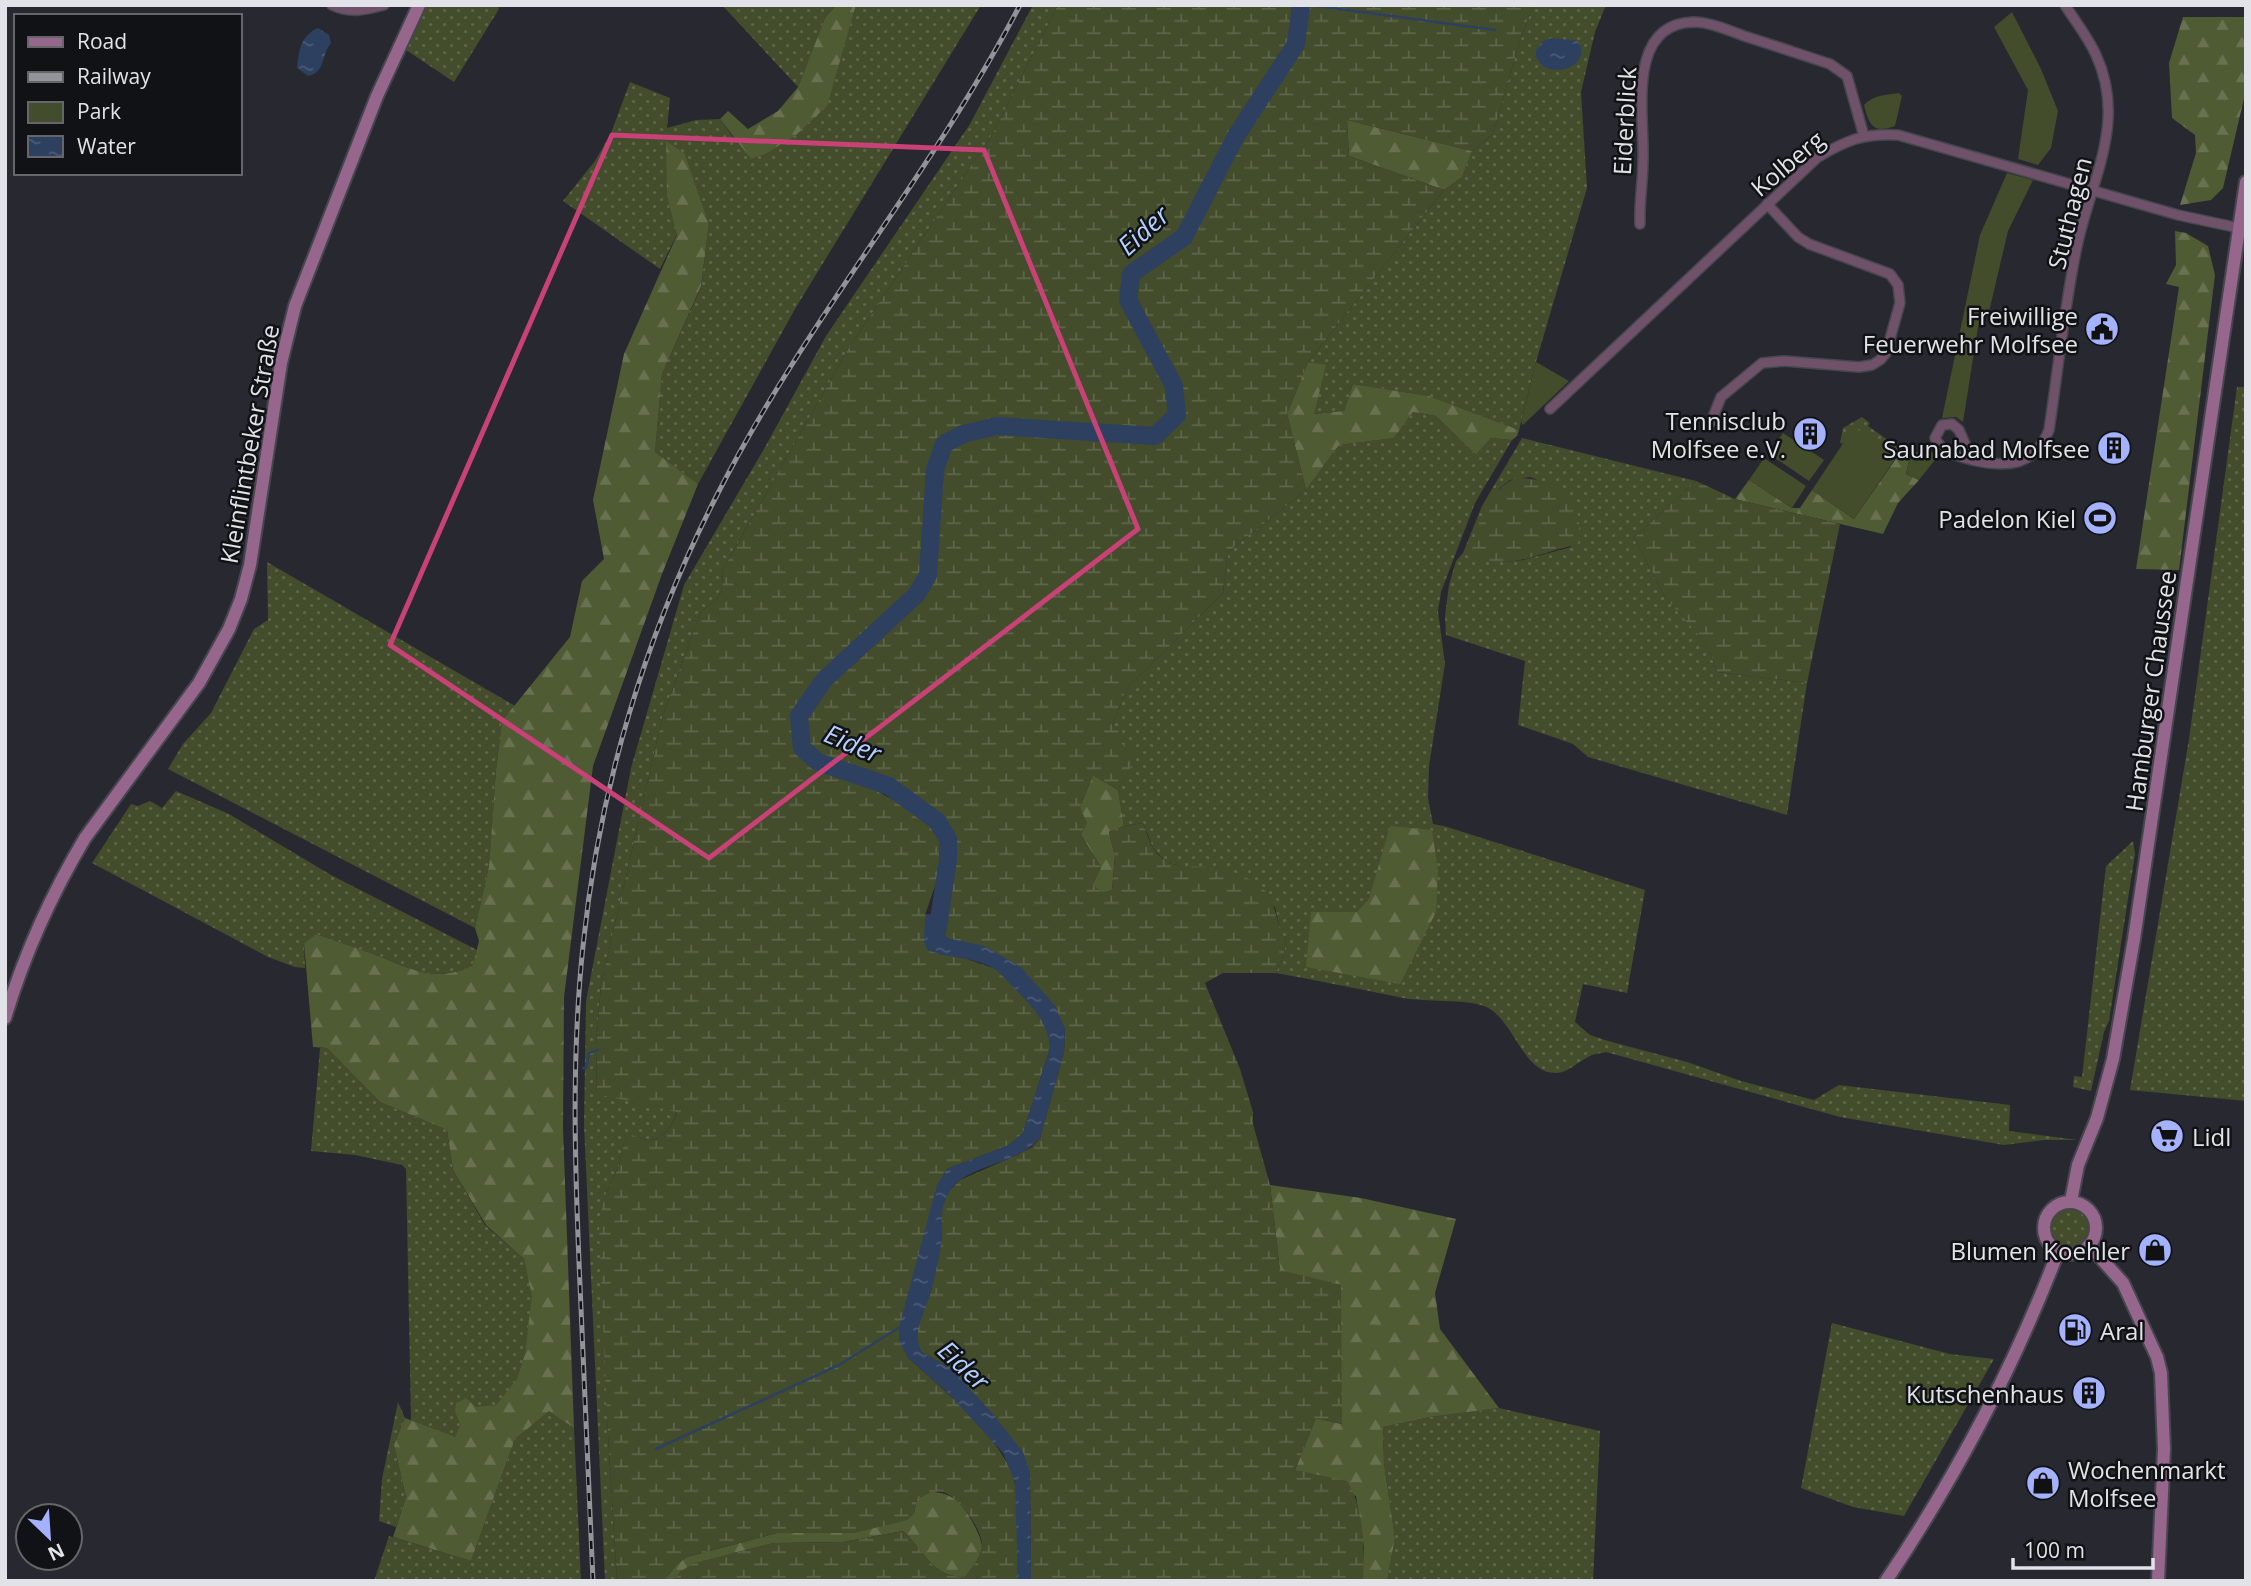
<svg xmlns="http://www.w3.org/2000/svg" width="2251" height="1586" font-family="'Open Sans',sans-serif">
	<defs>
		<pattern id="grass-dots" width="8" height="8" patternUnits="userSpaceOnUse" patternTransform="scale(1.75)"><rect width="8" height="8" fill="#434c2b"/><path d="M2 2h.1M6 6h.1" fill="none" stroke="#5e664a" stroke-width="1.8" stroke-linecap="round"/></pattern>
		<pattern id="forest-firs" width="22" height="20" patternUnits="userSpaceOnUse" patternTransform="scale(1.75)"><rect width="22" height="20" fill="#4f5b33"/><path d="M5 1l3.5 6h-7zM16 11l3.5 6h-7z" fill="#687251"/></pattern>
		<pattern id="wetland-marsh" width="20" height="14" patternUnits="userSpaceOnUse" patternTransform="scale(1.75)"><rect width="20" height="14" fill="#434c2b"/><path d="M1 5h8M5 5V1M11 12h8M15 12V8" fill="none" stroke="#5e664a"/></pattern>
		<pattern id="water-ripples" width="26" height="14" patternUnits="userSpaceOnUse" patternTransform="scale(1.75)"><rect width="26" height="14" fill="#2d4060"/><path d="M2 4q2-2 4 0t4 0M15 11q2-2 4 0t4 0" fill="none" stroke="#4b5b77"/></pattern>
	</defs>
	<rect width="100%" height="100%" fill="#282930"/>
	<!-- grass -->
	<g fill="url(#grass-dots)" fill-rule="evenodd">
		<path d="M427,5H498L499,9L454,82L406,50Z"/>
		<path d="M722,5H836L825,18L798,87Z"/>
		<path d="M856,5H981L795,309L698,484L655,452L662,374L701,287L709,224L685,154L667,197L677,234L660,269L563,201L595,161L611,133L630,82L670,98L667,128L696,120L720,119L733,137L826,106Z"/>
		<path d="M1033,5H1058L993,133L850,346L722,571C724,594 720,599 701,611L663,715L601,985L596,1045L597,1093L677,1111C674,1123 664,1140 650,1140C643,1140 633,1135 626,1134L619,1166L604,1198L607,1419L617,1581H605L584,1125L586,1001L631,768L684,585L764,449L826,336L970,124Z"/>
		<path d="M1533,5H1606L1595,32L1581,92L1587,188L1536,362L1519,430L1429,396L1353,384L1344,411L1313,414L1325,366L1308,362L1444,190L1462,177L1472,151L1493,134L1518,47Z"/>
		<path d="M2237,387H2246V1101L2130,1090L2189,739Z"/>
		<path d="M1413,412L1436,416L1476,455L1491,438L1512,440L1475,503L1441,592L1438,611L1445,664L1429,766L1428,798L1433,824L1444,826L1645,890L1627,993L1583,984L1575,1022L1590,1035L1608,1041L1687,1062L1741,1081L1814,1100L1839,1085L2010,1105L2009,1131L2078,1140H2044L2004,1145L1840,1117L1606,1052C1601,1053 1594,1054 1590,1056C1578,1061 1570,1072 1557,1073C1522,1075 1514,1017 1484,1006C1464,999 1426,1002 1403,998C1361,989 1319,981 1276,973L1284,954L1286,941L1281,933L1275,907L1216,868H1186L1165,861L1153,848L1143,823L1124,826L1118,790L1137,755L1124,748L1112,726L1127,688L1223,593L1228,552L1306,490L1339,445L1394,438Z"/>
		<path d="M1862,417L1870,423L1868,426L1902,450L1897,456L1854,428L1843,444L1840,443L1843,428Z"/>
		<path d="M1522,438L1696,481L1634,538L1665,597L1699,635L1710,652L1717,672L1807,683L1787,815L1588,757L1573,744L1518,725L1525,661L1446,635L1445,616L1449,585L1456,561L1463,553L1482,506ZM1530,477L1555,488L1571,547L1523,560L1506,562L1479,557V524L1489,504L1501,487L1510,480Z"/>
		<path d="M267,562L515,706L502,721L496,770L489,866L475,928L168,769L183,744L211,713L254,629L268,620Z"/>
		<path d="M176,791L229,814L331,875L477,950L473,965C433,986 405,965 368,952C351,946 333,940 316,934L304,943L305,968L295,967L268,957L92,863L131,804L138,806L150,801L162,808Z"/>
		<path d="M2133,841L2135,854L2109,1021L2104,1032L2091,1091L2073,1087L2074,1076L2082,1077L2106,866Z"/>
		<path d="M320,1048H327L380,1102L447,1130L453,1170L485,1225L524,1259L533,1297L525,1353L517,1380L496,1405L455,1412L460,1425L455,1438L411,1421L406,1169L402,1165L355,1155L311,1151Z"/>
		<circle cx="2069" cy="1227" r="21"/>
		<path d="M1832,1323L1950,1354L1994,1359L1904,1516L1853,1507L1801,1488Z"/>
		<path d="M398,1402L405,1418L394,1445L406,1497L396,1527L379,1521L382,1479Z"/>
		<path d="M1499,1408L1600,1431L1593,1581H1387L1395,1538L1384,1464L1383,1427L1430,1417Z"/>
		<path d="M549,1410L574,1428L581,1581H374L389,1536L471,1561L515,1439Z"/>
	</g>
	<!-- forest -->
	<g fill="url(#forest-firs)">
		<path d="M836,5H856L827,106L796,135L765,154L751,159L720,119L728,111L748,129L778,111L798,87L825,18Z"/>
		<path d="M2183,17H2246V90L2223,188L2211,200L2180,205L2196,153L2195,135L2172,118L2169,63Z"/>
		<path d="M1347,120L1472,151L1462,177L1444,190L1349,156Z"/>
		<path d="M666,141L685,154L709,224L701,286L662,374L655,452L698,484L662,574L593,766L564,997L563,1128L574,1428L549,1411L515,1439L471,1561L393,1537L406,1497L394,1445L405,1418L455,1437L460,1425L455,1412L456,1403L466,1398L476,1407L496,1405L517,1379L525,1353L532,1296L524,1259L486,1225L453,1170L447,1130L380,1102L327,1048L313,1047L304,943L316,934C333,940 351,946 368,952C404,965 434,986 473,965L479,941L475,928L489,866L496,770L502,721L570,637L582,581L604,559L593,500L624,354L677,235L667,197Z"/>
		<path d="M2175,231L2186,233L2208,246L2215,275L2179,570L2136,569L2179,287L2166,284L2176,265Z"/>
		<path d="M1308,362L1326,365L1314,414L1344,411L1353,384L1429,396L1519,430L1517,436L1512,440L1491,438L1476,455L1436,416L1413,412L1394,438L1339,445L1306,490L1287,414Z"/>
		<path d="M1902,450L1911,452L1906,474L1919,480L1898,503L1883,534L1735,499L1749,480L1792,508H1800L1812,490L1854,519Z"/>
		<path d="M1093,775L1118,790L1124,826L1109,832L1115,856L1112,890L1103,893L1092,885L1101,867L1081,835L1080,807Z"/>
		<path d="M1390,826L1432,830L1438,870L1436,912L1400,984L1306,967L1311,912H1357L1369,899Z"/>
		<path d="M1270,1185L1361,1198L1456,1219L1435,1293L1440,1329L1499,1408L1430,1417L1383,1427L1384,1464L1395,1538L1387,1581H1362L1364,1547L1356,1496L1295,1470L1316,1418L1341,1424V1285L1280,1271Z"/>
		<path d="M930,1492C941,1492 947,1494 956,1500C965,1506 983,1538 982,1548C980,1559 971,1569 965,1577C931,1577 925,1551 903,1531L843,1542L774,1543L734,1553L681,1571L674,1581H664L676,1565L687,1557L777,1533H853L914,1513L917,1499Z"/>
	</g>
	<!-- wetland -->
	<g fill="url(#wetland-marsh)">
		<path d="M1058,5H1533L1518,47L1493,134L1472,151L1347,120L1349,156L1444,190L1308,362L1287,414L1306,490L1228,552L1223,593L1127,688L1112,726L1126,736L1124,748L1138,754L1118,790L1093,775L1080,807L1087,823L1081,835L1101,867L1093,885L1103,893L1112,890L1115,857L1109,832L1124,826L1143,823C1146,831 1149,841 1153,848C1169,873 1194,864 1217,868C1233,871 1249,877 1261,887C1278,902 1275,924 1286,941L1284,954L1276,973H1223L1205,983L1240,1069L1253,1112V1124L1270,1185L1280,1270L1341,1285L1342,1424L1316,1418L1295,1470L1347,1481C1365,1510 1364,1547 1363,1581H1031L1030,1472L951,1368L921,1352L917,1342L916,1332L931,1291L942,1235V1207L949,1191L960,1180L1017,1155L1032,1147L1040,1138L1064,1052L1065,1030L1055,1006L956,941L947,938L943,932L954,866L953,838L946,824L922,805L888,782L819,757L805,744L797,743L802,756L811,765L873,789L903,805L928,823L936,834L942,846L943,856L940,871L925,915L939,954L964,958L996,969L1037,1011L1049,1035L1050,1048L1023,1133L1009,1145L947,1169L908,1358C939,1385 1008,1443 1015,1484C1020,1513 1017,1551 1018,1581H674L681,1571L694,1563L774,1543L843,1542L903,1531C925,1551 931,1577 965,1577C971,1569 979,1560 982,1549C985,1532 959,1497 943,1492C933,1490 925,1495 917,1499L914,1514L907,1520L892,1524L853,1533H777L687,1557L676,1565L664,1581H617L607,1419L599,1224L604,1198L619,1166L626,1133C633,1135 643,1140 650,1140C664,1140 674,1123 677,1112L597,1094L596,1045L601,985L663,715L701,611C720,599 724,594 722,571L850,346L993,133Z"/>
		<path d="M1516,478C1539,477 1573,489 1578,515C1580,524 1579,534 1578,543C1570,547 1561,548 1552,551C1527,559 1496,570 1472,553C1474,526 1491,488 1516,478Z"/>
		<path d="M1696,481L1735,499L1840,524L1807,683L1717,672L1710,652L1699,636L1665,597L1634,538Z"/>
	</g>
	<!-- green -->
	<g fill="#434c2b">
		<path d="M2012,12L2041,69L2058,111L2051,148L2038,165L2018,159L2028,90L1994,27Z"/>
		<path d="M1899,93L1902,96L1895,126C1873,134 1869,125 1864,105C1873,95 1886,95 1899,93Z"/>
		<path d="M2007,173L2033,180L2008,231L1989,312L1978,327L1963,422L1956,417L1942,418L1980,235Z"/>
		<path d="M1536,362L1569,381L1523,425L1521,422Z"/>
		<path d="M1854,427L1897,456L1854,519L1812,490Z"/>
		<path d="M1783,433L1824,460L1809,481L1769,454Z"/>
		<path d="M1929,451L1938,456L1919,480L1906,474L1911,452Z"/>
		<path d="M1764,458L1806,486L1792,508L1749,480Z"/>
	</g>
	<!-- water -->
	<g fill="url(#water-ripples)">
		<path d="M318,28L329,35L331,43C321,55 326,72 308,76L297,68C299,51 300,36 318,28Z"/>
		<path d="M1551,38L1578,41C1595,69 1540,84 1535,52L1542,42Z"/>
		<path d="M945,911L943,932L947,938L984,946L1021,967L1055,1006L1065,1029L1064,1052L1040,1138C1018,1162 985,1163 960,1180C952,1186 945,1197 943,1207C941,1215 943,1225 942,1233C941,1252 936,1273 931,1291C925,1313 912,1329 921,1352L951,1368L992,1413L1023,1452L1030,1472L1031,1581H1018L1015,1482L1003,1453L947,1392L908,1358L899,1341V1327L937,1185L947,1169L1009,1145L1023,1133L1050,1048C1048,1020 1029,1003 1011,985C1006,980 1001,973 995,969C975,957 948,958 927,950L924,941L925,915Z"/>
	</g>
	<g fill="none" stroke-linecap="round" stroke-linejoin="round">
		<!-- stream -->
		<g stroke="#2d4060" stroke-width="2.5">
			<path d="M1310,5L1495,30"/>
			<path d="M583,1068H586L589,1053L598,1050"/>
			<path d="M656,1449L839,1365L900,1327"/>
		</g>
		<!-- river -->
		<path stroke="#2d4060" stroke-width="18" d="M937,933L948,860V839L937,821L889,786L818,762L802,748L799,716L824,680L917,594L928,575L935,470L944,444L963,434L997,426L1155,436L1177,415L1174,386L1128,300L1131,274L1184,237L1236,136L1296,44L1301,5"/>
		<!-- street casing -->
		<g stroke="#46474d" stroke-width="12">
			<g id="street">
				<path d="M332,5C350,14 365,10 384,5"/>
				<path d="M1640,224C1639,202 1643,182 1643,160C1645,117 1625,24 1693,22C1710,22 1728,30 1744,36C1773,45 1802,55 1830,64L1847,76L1864,136"/>
				<path d="M1550,409L1818,157C1847,140 1864,133 1898,135L2178,215L2239,228"/>
				<path d="M1711,422L1721,397L1762,363L1784,361L1859,367L1872,365L1880,360L1886,353L1900,303L1898,285L1890,274L1809,244L1798,237L1767,204"/>
				<path d="M1972,460C1957,456 1942,453 1935,438L1942,425L1952,424L1959,430L1972,460C2008,468 2035,466 2049,430C2058,370 2064,310 2076,251C2089,183 2128,124 2096,55C2088,37 2075,21 2065,5"/>
			</g>
		</g>
		<!-- secondary casing -->
		<g stroke="#46474d" stroke-width="16">
			<g id="secondary">
				<path d="M5,1018C24,955 51,895 85,838L199,683L229,629L241,599L250,565L281,363L295,306L377,96L419,5"/>
				<path d="M2071,1201L2078,1165L2097,1118L2113,1059L2134,939L2246,182"/>
				<circle cx="2070" cy="1228" r="26"/>
				<path d="M2089,1245L2123,1283L2157,1357L2161,1373L2164,1449L2158,1581"/>
				<path d="M1886,1581C1955,1478 2014,1367 2058,1252"/>
			</g>
		</g>
		<!-- street -->
		<use href="#street" stroke="#6f5169" stroke-width="9"/>
		<!-- secondary -->
		<use href="#secondary" stroke="#96668d" stroke-width="12"/>
		<!-- rail casing -->
		<g stroke="#939499" stroke-width="5">
			<path id="rail" d="M593,1581C588,1482 584,1383 580,1285C575,1172 571,1059 583,946C599,789 645,635 717,495C804,323 931,176 1020,5"/>
		</g>
		<!-- rail -->
		<use href="#rail" stroke="#111215" stroke-width="2.5" stroke-dasharray="8" stroke-linecap="butt"/>
	</g>
	<!-- marked area -->
	<path fill="none" stroke="#c84177" stroke-width="5" stroke-linejoin="round" d="M612,135L984,150L1138,529L709,858L390,645Z"/>
	<!-- icons -->
	<defs>
		<g id="civic-disc" transform="scale(1.75)"><circle r="9.5" fill="#a4b1fc" stroke="#111215"/><path d="M-.6-6.5H3V-4.5H.6V-3L4-1V1h2V6H-6V1h2V-1L-.6-3ZM-1.2 2.5V6h2.4V2.5Z" fill="#111"/></g>
		<g id="building-disc" transform="scale(1.75)"><circle r="9.5" fill="#a4b1fc" stroke="#111215"/><path d="M-4-6H4V6H1V3H-1V6H-4ZM-2.5-4.3h1.7v1.8h-1.7ZM.8-4.3h1.7v1.8H.8ZM-2.5-1h1.7V.8h-1.7ZM.8-1h1.7V.8H.8Z" fill="#111"/></g>
		<g id="stadium-disc" transform="scale(1.75)"><circle r="9.5" fill="#a4b1fc" stroke="#111215"/><path d="M0-5a6.5 5 0 1 0 0 10a6.5 5 0 1 0 0-10ZM-3.5-1.8h7v3.6h-7Z" fill="#111"/></g>
		<g id="supermarket-disc" transform="scale(1.75)"><circle r="9.5" fill="#a4b1fc" stroke="#111215"/><path d="M-6-5.5h2.5l.6 2H6L4.5 2H-2.5L-4.4-4H-6ZM-1.5 3.2a1.3 1.3 0 1 0 .1 0ZM3 3.2a1.3 1.3 0 1 0 .1 0Z" fill="#111"/></g>
		<g id="shop-disc" transform="scale(1.75)"><circle r="9.5" fill="#a4b1fc" stroke="#111215"/><path d="M-5-2.5h2.3a2.7 3.5 0 0 1 5.4 0H5L5.5 6h-11ZM-1.5-2.5h3a1.5 2.3 0 0 0-3 0Z" fill="#111"/></g>
		<g id="fuel-disc" transform="scale(1.75)"><circle r="9.5" fill="#a4b1fc" stroke="#111215"/><path d="M-5.5-6h7V0h2V4h1.3V-2.5L3-4.5l.8-.8L6-3V5H2.5V1h-1V6h-7ZM-4.2-4.7v3.2H.2V-4.7Z" fill="#111"/></g>
	</defs>
	<g fill-rule="evenodd">
		<use href="#civic-disc" x="2102" y="329"/>
		<use href="#building-disc" x="1810" y="434"/>
		<use href="#building-disc" x="2114" y="448"/>
		<use href="#stadium-disc" x="2100" y="518"/>
		<use href="#supermarket-disc" x="2167" y="1136"/>
		<use href="#shop-disc" x="2155" y="1250"/>
		<use href="#fuel-disc" x="2075" y="1330"/>
		<use href="#building-disc" x="2089" y="1393"/>
		<use href="#shop-disc" x="2043" y="1483"/>
	</g>
	<g text-anchor="middle" dominant-baseline="central" stroke-width="5" stroke-linejoin="round" paint-order="stroke">
		<!-- street labels -->
		<g font-size="24" fill="#e2e3e8" stroke="#111215">
			<text transform="translate(1624 121) rotate(-87)">Eiderblick</text>
			<text transform="translate(1787 163) rotate(-40)">Kolberg</text>
			<text transform="translate(2069 213) rotate(-76)">Stuthagen</text>
			<text transform="translate(249 444) rotate(-80)">Kleinflintbeker Straße</text>
			<text transform="translate(2150 691) rotate(-82)">Hamburger Chaussee</text>
		</g>
		<!-- poi labels -->
		<g font-size="24" fill="#e2e3e8" stroke="#111215" text-anchor="end">
			<text x="2078" y="315">Freiwillige<tspan x="2078" dy="28">Feuerwehr Molfsee</tspan></text>
			<text x="1786" y="420">Tennisclub<tspan x="1786" dy="28">Molfsee e.V.</tspan></text>
			<text x="2090" y="448">Saunabad Molfsee</text>
			<text x="2076" y="518">Padelon Kiel</text>
			<text x="2192" y="1136" text-anchor="start">Lidl</text>
			<text x="2130" y="1250">Blumen Koehler</text>
			<text x="2100" y="1330" text-anchor="start">Aral</text>
			<text x="2064" y="1393">Kutschenhaus</text>
			<text x="2068" y="1469" text-anchor="start">Wochenmarkt<tspan x="2068" dy="28">Molfsee</tspan></text>
		</g>
		<!-- water labels -->
		<g font-size="26" font-style="italic" fill="#b4cfff" stroke="#111215">
			<text transform="translate(1143 230) rotate(-42)">Eider</text>
			<text transform="translate(853 743) rotate(23)">Eider</text>
			<text transform="translate(964 1365) rotate(43)">Eider</text>
		</g>
	</g>
	<!-- border -->
	<rect width="2251" height="1586" fill="none" stroke="#e2e3e8" stroke-width="14"/>
	<!-- legend -->
	<rect x="14" y="14" width="228" height="161" fill="#111215" stroke="#656669" stroke-width="2"/>
	<rect x="28" y="37" width="35" height="10" fill="#96668d" stroke="#656669" stroke-width="2"/>
	<text x="77" y="49" font-size="21" fill="#e2e3e8">Road</text>
	<rect x="28" y="72" width="35" height="10" fill="#939499" stroke="#656669" stroke-width="2"/>
	<text x="77" y="84" font-size="21" fill="#e2e3e8">Railway</text>
	<rect x="28" y="102" width="35" height="21" fill="#434c2b" stroke="#656669" stroke-width="2"/>
	<text x="77" y="119" font-size="21" fill="#e2e3e8">Park</text>
	<rect x="28" y="136" width="35" height="21" fill="url(#water-ripples)" stroke="#656669" stroke-width="2"/>
	<text x="77" y="154" font-size="21" fill="#e2e3e8">Water</text>
	<!-- north arrow -->
	<g transform="translate(49 1537) rotate(155)"><circle r="33" fill="#111215" stroke="#656669" stroke-width="2"/>
	<path d="M0-5L12 26L0 18L-12 26Z" fill="#a4b1fc"/>
	<text y="-10" font-size="19" font-weight="bold" text-anchor="middle" fill="#e2e3e8">N</text>
	</g>
	<!-- scale -->
	<path d="M2013 1558v10h140v-10" fill="none" stroke="#e2e3e8" stroke-width="3.5"/>
	<text x="2024" y="1558" font-size="21" fill="#e2e3e8" stroke="#111215" stroke-width="5" paint-order="stroke">100 m</text>
</svg>
